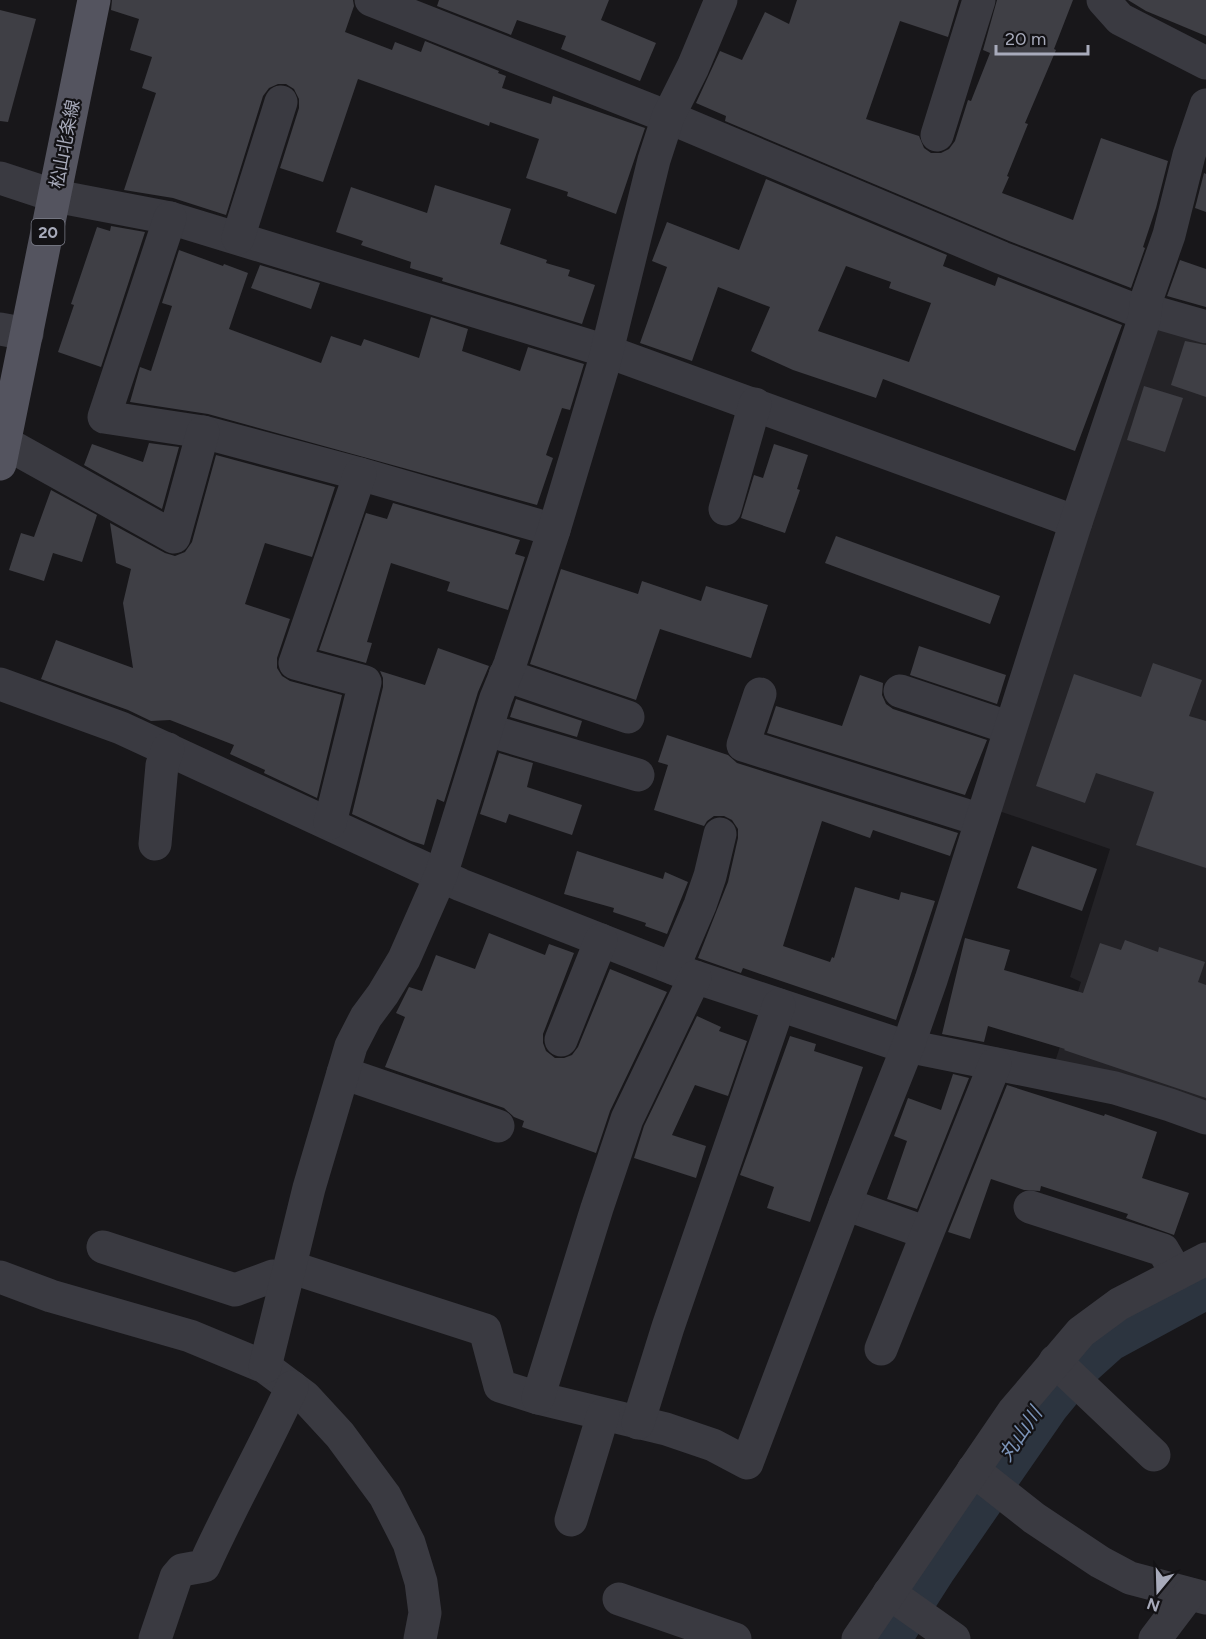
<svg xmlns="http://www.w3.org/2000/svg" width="1206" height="1639" font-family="Figtree,'Noto Sans JP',sans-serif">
	<rect width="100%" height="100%" fill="#18171a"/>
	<!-- built -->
	<path fill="#242327" d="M1154,326L1206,344V1104L1054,1065L1081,982L1070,977L1110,849L993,809Z"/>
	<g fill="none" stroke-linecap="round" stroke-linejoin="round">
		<!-- river -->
		<path stroke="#2c343f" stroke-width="56" d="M882,1639L930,1564L1042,1402L1075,1362L1105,1335L1206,1280"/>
	</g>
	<!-- building -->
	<g fill="#3f3f45" fill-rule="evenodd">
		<path d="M112,0H353L354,6L345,32L392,50L395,42L421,52L425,41L499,71L498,73L506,76L502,88L551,104L553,96L645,128L616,214L567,196L568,192L526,178L539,139L490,122L489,126L358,79L323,182L280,168L299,108V99L294,89L286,84H278L269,88L263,96L226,215L173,198L124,190L156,93L142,88L152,57L130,50L139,19L111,10Z"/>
		<path d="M439,0H609L601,20L656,43L640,81L561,49L566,36L517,20L511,35L437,6Z"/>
		<path d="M797,0H959L948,37L900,21L866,119L919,136L924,148L931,153H941L949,149L955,141L968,100L971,101L990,53L983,50L997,0H1073L1054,49L1056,50L1025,123L1028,124L1007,176L1009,177L1002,193L1073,220L1101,138L1168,161L1156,208L1143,247L1145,248L1131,288L1009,241L725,121L726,116L696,103L720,51L742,60L765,12L789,24Z"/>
		<path d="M1128,0H1206V36L1146,11Z"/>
		<path d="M0,10L36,19L8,122L0,121Z"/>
		<path d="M1204,173L1206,174V212L1195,208Z"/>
		<path d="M766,179L947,255L943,266L995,286L998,277L1122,325L1075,451L883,379L876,398L793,370L751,351L770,307L718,287L692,361L640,343L667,267L652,261L667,222L739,250ZM846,266L891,282L889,288L931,303L909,362L818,331Z"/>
		<path d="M435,185L511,209L500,244L547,260L546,263L570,270L568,276L595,285L582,324L442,281L443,278L410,268L411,262L361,245L363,241L336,232L351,187L427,213Z"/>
		<path d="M111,226L145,232L101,367L58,352L74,305L71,304L97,227L110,231Z"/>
		<path d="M179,250L223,266L224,264L248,273L229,329L321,363L331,336L361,346L364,339L419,358L431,317L468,329L462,351L520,371L528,347L584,364L570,410L562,408L546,455L553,458L537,505L208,414L130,402L140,367L151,371L172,306L162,303Z"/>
		<path d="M1180,260L1206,269V307L1167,296Z"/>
		<path d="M260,265L320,283L311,309L251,288Z"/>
		<path d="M1185,341L1206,345V397L1171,385Z"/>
		<path d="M1144,386L1183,398L1165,452L1127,440Z"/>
		<path d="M149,443L179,447L162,509L84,465L92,444L143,462Z"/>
		<path d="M774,444L808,455L797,489L800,490L785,533L741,518L754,475L763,478Z"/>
		<path d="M216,455L335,487L312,557L265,543L245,604L290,619L277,658V668L282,676L290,681L342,695L317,798L264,773L265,770L230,754L234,745L170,720L151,721L128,710L41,679L56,640L133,668L123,603L131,569L116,563L110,523L165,553L175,556L185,552L192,542Z"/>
		<path d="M51,490L97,515L82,562L53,553L44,581L9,570L21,533L34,537Z"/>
		<path d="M393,503L520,540L515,554L525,557L508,610L447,591L450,582L391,563L367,642L372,643L366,663L319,650L366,513L387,519Z"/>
		<path d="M836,536L1000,596L990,624L825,563Z"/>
		<path d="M561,569L638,594L642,581L701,601L706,586L768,605L751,658L660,629L636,700L530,664Z"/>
		<path d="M919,646L1006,675L997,704L910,675Z"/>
		<path d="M438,648L489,666L478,692L444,802L437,799L424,845L411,841L352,814L383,687V678L380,671L425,685Z"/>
		<path d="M1153,663L1202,680L1189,716L1206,721V868L1136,845L1154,792L1096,773L1085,803L1036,786L1074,674L1141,697Z"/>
		<path d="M860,675L883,683L882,695L886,704L893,709L987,740L965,795L767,733L776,706L842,726Z"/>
		<path d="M516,699L582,721L577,737L510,717Z"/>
		<path d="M667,735L728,755L737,763L958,833L950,856L873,830L870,838L822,821L783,946L830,962L832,957L834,958L855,887L899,900L901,892L935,901L896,1020L743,968L741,973L698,958L728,882L738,838V829L732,820L724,816H714L707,821L704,826L654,810L668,765L658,762Z"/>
		<path d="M499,753L533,763L527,787L582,805L572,835L509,814L506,823L480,814Z"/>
		<path d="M1032,846L1097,869L1082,911L1017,888Z"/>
		<path d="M577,851L663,879L665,872L688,882L667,934L645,926L646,923L613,912L614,908L564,894Z"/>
		<path d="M489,933L545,955L549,944L574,953L543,1034V1043L546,1051L555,1058H564L572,1055L578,1047L610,969L667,992L610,1111L596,1153L522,1127L524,1121L514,1117L504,1108L385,1067L405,1017L396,1013L409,987L422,991L436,955L475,969Z"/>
		<path d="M965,938L1010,950L1004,970L1083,993L1100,943L1121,950L1125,940L1158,952L1159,947L1205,962L1198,982L1206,985V1098L1064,1050L1065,1049L988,1026L984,1042L942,1034Z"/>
		<path d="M697,1016L721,1027L719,1031L747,1041L728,1096L695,1085L672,1135L706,1146L696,1178L634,1158L644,1126Z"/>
		<path d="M790,1036L816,1044L814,1051L863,1067L810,1222L767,1208L774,1187L740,1175Z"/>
		<path d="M953,1074L969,1078L917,1209L887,1199L907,1141L894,1136L908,1098L941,1110Z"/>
		<path d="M1007,1085L1104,1116L1105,1114L1157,1132L1142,1178L1189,1193L1174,1235L1126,1218L1128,1214L1041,1186L1040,1191L1024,1190L991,1179L970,1239L948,1232Z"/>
	</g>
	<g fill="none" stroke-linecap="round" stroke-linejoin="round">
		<!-- minor -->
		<g stroke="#3a3a41" stroke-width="33">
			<path d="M371,0L668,117L1002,258L1135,310L1154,312L1206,327"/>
			<path d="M1103,0L1120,19L1206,63"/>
			<path d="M937,135L979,0"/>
			<path d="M0,178L55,196L170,218L606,351L1076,522"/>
			<path d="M170,218L104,417L203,432L360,474L554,530"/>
			<path d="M238,238L281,102"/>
			<path d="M0,329L27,334"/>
			<path d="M0,440L174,537L203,432"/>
			<path d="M725,509L755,404"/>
			<path d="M505,675L628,717"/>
			<path d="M0,684L121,728L461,885L695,977L897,1044L1115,1088L1170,1105L1206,1118"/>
			<path d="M900,691L1010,728"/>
			<path d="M760,694L743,745L981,820"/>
			<path d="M487,730L638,775"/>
			<path d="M330,823L365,682L295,663L360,474"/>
			<path d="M155,844L162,765L168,749"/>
			<path d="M673,968L700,905L710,876L720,834"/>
			<path d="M561,1040L601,940"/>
			<path d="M343,1073L498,1126"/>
			<path d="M845,1204L927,1233"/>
			<path d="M1030,1207L1163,1250L1177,1274"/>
			<path d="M103,1247L235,1290L273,1276L288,1278"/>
			<path d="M290,1267L485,1330L500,1386L538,1398L666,1429L713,1445L747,1463L845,1204L908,1046L931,980L1076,522L1144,320L1147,298L1169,235L1189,155L1206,105"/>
			<path d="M0,1277L51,1296L190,1336L265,1367L305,1397L340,1435L385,1496L409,1543L421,1582L425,1613L420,1639"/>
			<path d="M881,1349L995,1064"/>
			<path d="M1055,1361L1154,1455"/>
			<path d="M265,1367L309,1188L351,1046L366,1017L383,994L404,959L441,875L496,698L510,664L554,530L604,363L654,160L668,117L693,67L721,0"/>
			<path d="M538,1398L597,1208L627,1119L695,977"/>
			<path d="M638,1423L668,1327L779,1005"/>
			<path d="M973,1470L1034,1518L1100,1562L1130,1578L1206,1598"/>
			<path d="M571,1520L603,1415"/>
			<path d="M889,1593L954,1639"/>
			<path d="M619,1599L735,1639"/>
			<path d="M155,1639L176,1577L182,1570L204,1566C231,1506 264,1448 292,1387"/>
			<path d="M858,1639L1013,1412L1081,1332L1119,1304L1206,1259"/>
			<path d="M1155,1639L1189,1594"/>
		</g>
		<!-- major -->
		<path stroke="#54545f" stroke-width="33" d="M0,464L94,0"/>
	</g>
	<g text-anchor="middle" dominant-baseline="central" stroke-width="4.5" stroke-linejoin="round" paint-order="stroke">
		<!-- shield labels -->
		<rect fill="#131215" stroke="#7b7d89" stroke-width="1.5" x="31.5" y="219" width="33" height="26" rx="4.5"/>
		<g font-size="16" font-weight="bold" fill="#a8abbb">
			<text x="48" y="232">20</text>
		</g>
		<!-- street labels -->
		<g font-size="18" fill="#a8abbb" stroke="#131215">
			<text transform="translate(65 144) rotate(-79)">松山北条線</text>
		</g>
		<!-- water labels -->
		<g font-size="20" font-style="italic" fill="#7c94b9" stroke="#131215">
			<text transform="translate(1020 1434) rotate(-56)">丸山川</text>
		</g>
	</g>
	<!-- north arrow -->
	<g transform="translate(1158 1591) rotate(199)" stroke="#131215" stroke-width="4.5" paint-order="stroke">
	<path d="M0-4.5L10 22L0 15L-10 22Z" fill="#a8abbb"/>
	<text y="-9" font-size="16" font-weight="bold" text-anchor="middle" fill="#a8abbb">N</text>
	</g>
	<!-- scale -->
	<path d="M996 45v9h92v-9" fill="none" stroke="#a8abbb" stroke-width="3"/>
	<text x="1005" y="45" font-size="18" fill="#a8abbb" stroke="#131215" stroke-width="4.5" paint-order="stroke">20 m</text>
</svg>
